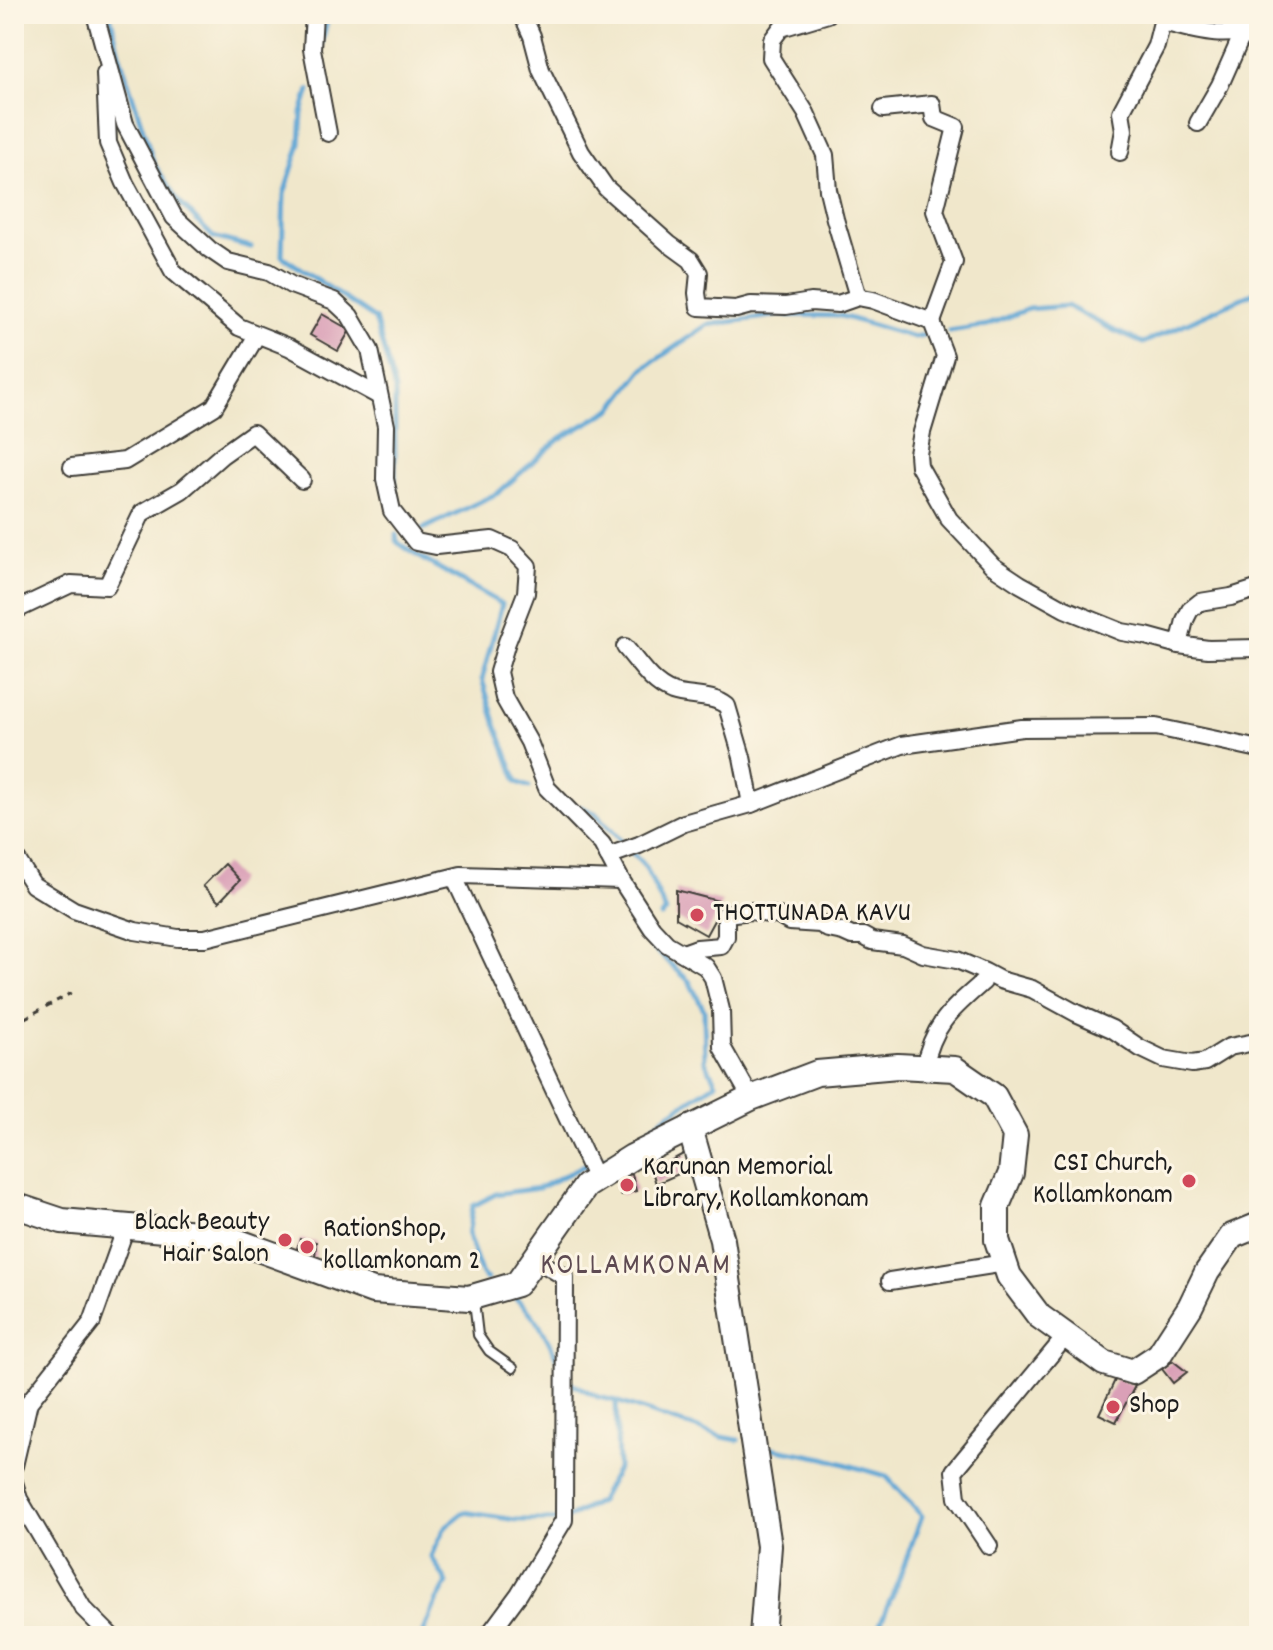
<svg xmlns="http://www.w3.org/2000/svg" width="1273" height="1650" font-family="Dekko,sans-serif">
	<rect width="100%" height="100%" fill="#fcf5e5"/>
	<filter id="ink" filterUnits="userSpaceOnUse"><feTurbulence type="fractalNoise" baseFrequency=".0125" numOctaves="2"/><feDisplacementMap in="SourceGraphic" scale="16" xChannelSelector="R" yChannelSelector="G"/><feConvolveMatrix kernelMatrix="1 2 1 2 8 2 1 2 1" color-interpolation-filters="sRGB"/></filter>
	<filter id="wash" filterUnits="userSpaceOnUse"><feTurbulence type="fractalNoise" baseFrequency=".006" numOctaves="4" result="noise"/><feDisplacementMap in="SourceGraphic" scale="32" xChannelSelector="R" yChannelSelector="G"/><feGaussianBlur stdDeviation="1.8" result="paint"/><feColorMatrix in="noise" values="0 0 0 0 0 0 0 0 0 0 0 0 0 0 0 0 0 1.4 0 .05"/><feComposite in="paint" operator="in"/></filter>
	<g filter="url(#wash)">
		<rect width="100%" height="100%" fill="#f0e7cb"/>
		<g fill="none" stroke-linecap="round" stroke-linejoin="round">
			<!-- stream -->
			<g stroke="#5da5d4" stroke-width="5">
				<path d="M110,14L119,53L154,164L179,202L213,237L251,247"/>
				<path d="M321,46L329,14"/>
				<path d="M309,90L302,113L300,144L284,194L282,256L375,319L395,390V493"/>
				<path d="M949,331L988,325L1028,309L1067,306L1115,331L1143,343L1259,290"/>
				<path d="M423,529L498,493L559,439L612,409L643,369L707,325L781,315L841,316L914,337L923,335"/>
				<path d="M396,535L397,542L419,557L502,604L482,679L495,722L517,782L529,787"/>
				<path d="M581,807L595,813L646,868L666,912L661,916"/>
				<path d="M627,1147L669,1114L716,1083L705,1061L704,1010L689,981L639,935"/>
				<path d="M487,1279L482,1275L468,1235L473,1206L496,1194L539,1188L585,1165L615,1155"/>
				<path d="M515,1298C535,1313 549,1339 558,1362"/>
				<path d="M616,1401L722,1437L738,1440"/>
				<path d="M767,1447L824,1458L886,1476L922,1516L897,1584L875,1636"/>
				<path d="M422,1636L436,1602L447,1583L431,1556L445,1527L464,1512L516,1520H564L600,1501L618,1467L616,1401L598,1397L568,1381"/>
			</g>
		</g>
		<g id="blocks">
			<!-- building -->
			<g fill="#daa0b7">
				<path d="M322,314L350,330L338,351L310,335Z"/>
				<path d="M225,864L240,880L219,902L203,886Z"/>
				<path d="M676,890L722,902L719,911L706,935L676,918Z"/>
				<path d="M685,1153L690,1169L656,1184L652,1171Z"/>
				<path d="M632,1174L636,1191L621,1195L618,1178Z"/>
				<path d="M300,1239L316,1242L315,1259L296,1252Z"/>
				<path d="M1173,1361L1187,1372L1173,1383L1162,1369Z"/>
				<path d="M1116,1378L1135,1386L1116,1422L1099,1414Z"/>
			</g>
		</g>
	</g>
	<g filter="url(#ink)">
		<use href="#blocks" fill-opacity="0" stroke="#3c3a36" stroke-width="2"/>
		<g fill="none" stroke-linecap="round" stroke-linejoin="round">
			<!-- service casing -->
			<g stroke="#3c3a36" stroke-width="12">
				<path id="service" d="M474,1301L478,1335L489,1351L513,1368"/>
			</g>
			<!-- minor casing -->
			<g stroke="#3c3a36" stroke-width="20">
				<g id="minor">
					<path d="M95,14L125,124L174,217L209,249L228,262L269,272L291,285L334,301L350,316L370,350L386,426L385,479L392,511L416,542L436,546L492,540L512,549L528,566L526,593L507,642L498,672L504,698L529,742L547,788L602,844L621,880L652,928L667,944L706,967L713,978L721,1010L722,1047L751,1098"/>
					<path d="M314,14L312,49L328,133"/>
					<path d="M522,14L532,36L541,70L581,152L606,188L669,244L691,260L699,273L697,293L699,307L736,309L751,305L786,306L811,302L838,304L858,297L873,300L932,322L945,356L922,432L918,454L919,466L949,519L993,566L1020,584L1065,609L1122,632L1146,636L1179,645L1185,620L1190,610L1200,602L1231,597L1259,588"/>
					<path d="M828,14L781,28L772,40L771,58L806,113L825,155L828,190L835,219L858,297"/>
					<path d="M105,73L108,143L125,183L173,271L239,327L289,347L379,396"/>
					<path d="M883,109L932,104L934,118L956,127L935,211L954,262L932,322"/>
					<path d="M1198,123L1220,85L1243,33"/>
					<path d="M1120,152L1124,130L1121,112L1156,46L1162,22C1197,30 1225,42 1259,25"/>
					<path d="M72,467L125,461L214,407L257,335"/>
					<path d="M14,611L71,584L107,586L142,513L182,490L222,455L253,433L302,480"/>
					<path d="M1179,645L1208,649L1259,648"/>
					<path d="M625,647C639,663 651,684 672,692C689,698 712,694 727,706L742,757L751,804"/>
					<path d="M14,855L33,885L74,910L135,931L178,938H205L461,875L621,880"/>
					<path d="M608,856L639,845L684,823L751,804L902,745L1022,728L1156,727L1259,749"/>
					<path d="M454,877L596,1179"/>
					<path d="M683,953L697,948L721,946L726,937V914L751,911L779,916L789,922L820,924L828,929L843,932L852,936H863L872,941L903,945L923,954L957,960L985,972L1000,980L1032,989L1076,1013L1112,1029L1140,1048L1163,1059L1192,1064L1205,1062L1229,1047L1250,1043L1259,1044"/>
					<path d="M924,1068C933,1024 951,1010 983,982"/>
					<path d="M890,1281L1005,1263"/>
					<path d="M14,1466L29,1402L92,1322L126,1227"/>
					<path d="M14,1482L19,1499L83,1608L111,1636"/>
					<path d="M989,1546L957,1498L954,1471L1066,1336"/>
					<path d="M488,1636L519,1594L564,1520L565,1277L535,1259"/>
				</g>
			</g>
			<!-- secondary casing -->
			<g stroke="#3c3a36" stroke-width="28">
				<g id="secondary">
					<path d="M690,1128L722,1240L769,1546L762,1636"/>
					<path d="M14,1205L62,1221L220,1235L373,1291L469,1298L517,1284L586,1186L632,1157L751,1098L817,1073L898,1066L955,1069L994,1096L1015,1135L1011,1173L997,1206V1240L1009,1276L1039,1316L1104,1363L1133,1372L1159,1355L1190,1307L1207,1272L1232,1236L1259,1225"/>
				</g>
			</g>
			<!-- path -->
			<path stroke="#3c3a36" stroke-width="3" stroke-dasharray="6 6" stroke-linecap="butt" d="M14,1024L71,993"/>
			<!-- service -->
			<use href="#service" stroke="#fff" stroke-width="8"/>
			<!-- minor -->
			<use href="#minor" stroke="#fff" stroke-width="16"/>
			<!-- secondary -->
			<use href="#secondary" stroke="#fff" stroke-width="24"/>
		</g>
	</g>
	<!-- markers -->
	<g fill="#d1495b" stroke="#fcf5e5" stroke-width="3">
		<circle cx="697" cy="915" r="8"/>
		<circle cx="1189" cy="1181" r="8"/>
		<circle cx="627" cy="1185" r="8"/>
		<circle cx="285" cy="1240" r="8"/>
		<circle cx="307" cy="1247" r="8"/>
		<circle cx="1113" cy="1407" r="8"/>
	</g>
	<g text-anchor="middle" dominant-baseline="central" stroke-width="6" stroke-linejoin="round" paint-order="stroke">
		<!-- poi labels -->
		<g font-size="28" fill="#1c1c1c" stroke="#fcf5e5" text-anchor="start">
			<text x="713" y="915">THOTTUNADA KAVU</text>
			<text x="1173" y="1165" text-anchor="end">CSI Church,<tspan x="1173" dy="32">Kollamkonam</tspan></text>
			<text x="643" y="1169">Karunan Memorial<tspan x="643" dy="32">Library, Kollamkonam</tspan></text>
			<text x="269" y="1224" text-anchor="end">Black Beauty<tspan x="269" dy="32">Hair Salon</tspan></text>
			<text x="323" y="1231">RationShop,<tspan x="323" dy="32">kollamkonam 2</tspan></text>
			<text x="1129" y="1407">Shop</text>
		</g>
		<!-- neighbourhood labels -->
		<g font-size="30" letter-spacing="2" fill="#5e4a52" stroke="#fcf5e5">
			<text x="636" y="1267">KOLLAMKONAM</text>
		</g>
	</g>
	<!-- margin -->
	<rect width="1273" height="1650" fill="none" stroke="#fcf5e5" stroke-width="48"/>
</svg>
